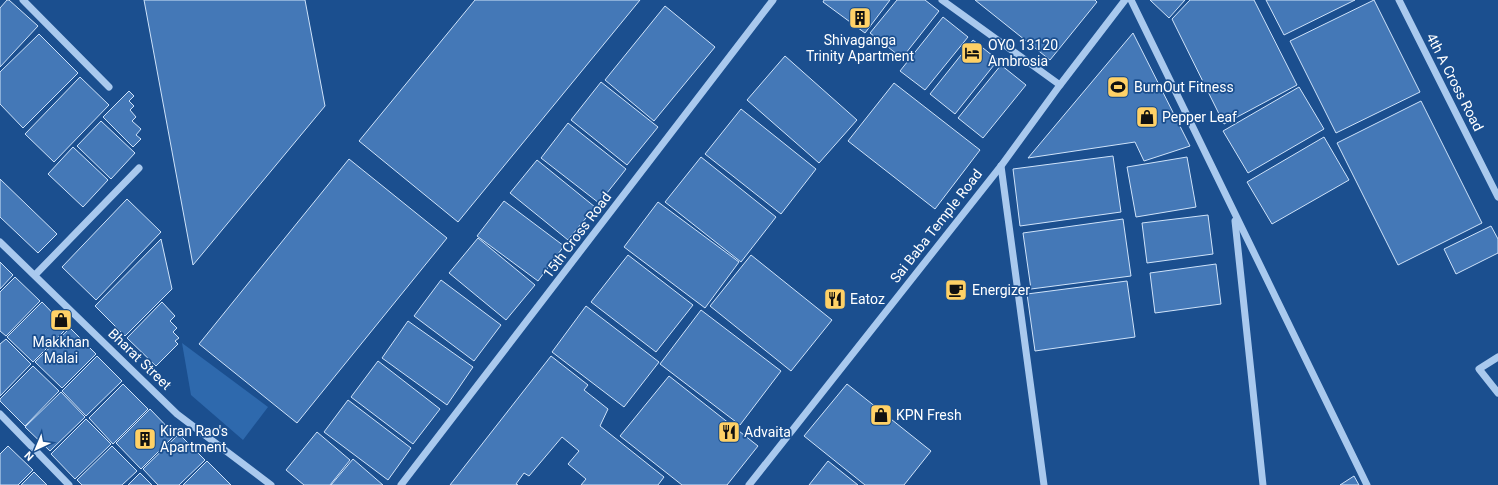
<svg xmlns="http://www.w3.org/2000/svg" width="1498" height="485" font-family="Roboto,sans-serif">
	<rect width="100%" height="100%" fill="#1b4f8f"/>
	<!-- green -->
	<path fill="#2e69ad" d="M182,343L268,407L243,440L191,395Z"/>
	<!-- building -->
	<g fill="#4478b7" stroke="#cfe3fa">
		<path d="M7,0H9L38,26L0,67V8Z"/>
		<path d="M144,0H305L325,106L193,265Z"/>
		<path d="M475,0H640L458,222L359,141Z"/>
		<path d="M824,0H890L865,33L823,2Z"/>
		<path d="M897,0H925L939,11L902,58L870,33Z"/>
		<path d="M975,0H1095L1097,2L1050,60Z"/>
		<path d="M1150,0H1185L1169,18Z"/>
		<path d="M1190,0H1254L1297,85L1224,124L1172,19Z"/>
		<path d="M1266,0H1355L1284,35Z"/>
		<path d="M1374,0L1420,92L1336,133L1290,41Z"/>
		<path d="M665,6L715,47L654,121L605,80Z"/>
		<path d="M943,17L968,37L925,90L900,71Z"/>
		<path d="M1133,33L1190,146L1144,161L1135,142L1028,158Z"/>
		<path d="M39,34L78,73L23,128L0,104V72Z"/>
		<path d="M973,40L998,60L955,114L930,94Z"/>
		<path d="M785,56L857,120L819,163L747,100Z"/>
		<path d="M1001,65L1026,85L983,138L958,118Z"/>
		<path d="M80,77L109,105L54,162L25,134Z"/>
		<path d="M601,82L658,127L627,165L571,120Z"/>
		<path d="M894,83L980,150L935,209L848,141Z"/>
		<path d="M1299,87L1324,129L1248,173L1223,131Z"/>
		<path d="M129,91L134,96L129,101L134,106L130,110L136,117L132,121L141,129L136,135L141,139L133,147L103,117Z"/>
		<path d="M1421,101L1482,223L1398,265L1337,143Z"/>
		<path d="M741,109L816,169L781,214L705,154Z"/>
		<path d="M101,121L135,153L111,179L77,146Z"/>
		<path d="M568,123L626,169L599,203L541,158Z"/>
		<path d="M1324,137L1349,180L1272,224L1247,182Z"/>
		<path d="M73,147L108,180L83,207L48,174Z"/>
		<path d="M1113,156L1121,212L1020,226L1013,169Z"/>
		<path d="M701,157L776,217L741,262L665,202Z"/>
		<path d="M1187,157L1196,207L1136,217L1127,167Z"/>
		<path d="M349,159L447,238L297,423L199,344Z"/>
		<path d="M537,160L595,207L568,240L510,193Z"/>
		<path d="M0,179L57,234L38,253L0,217Z"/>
		<path d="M127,199L161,232L96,300L62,267Z"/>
		<path d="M504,201L564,246L538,281L477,236Z"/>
		<path d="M658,202L739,262L705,308L624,247Z"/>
		<path d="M1208,215L1213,254L1147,263L1142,223Z"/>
		<path d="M1123,219L1131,276L1031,289L1023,233Z"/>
		<path d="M1491,226L1498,239V253L1456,274L1444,249Z"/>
		<path d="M478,238L535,285L506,320L449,273Z"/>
		<path d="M161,239L172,289L125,336L95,306Z"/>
		<path d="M628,255L693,305L656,352L591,302Z"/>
		<path d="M751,255L832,320L791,371L710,306Z"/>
		<path d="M0,262L13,275L0,289Z"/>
		<path d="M1216,264L1221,304L1155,313L1150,273Z"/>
		<path d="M15,277L40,301L6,336L0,331V292Z"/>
		<path d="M441,280L501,325L474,361L414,316Z"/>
		<path d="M1127,281L1135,337L1035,351L1027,294Z"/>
		<path d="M42,302L67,328L33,362L7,337Z"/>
		<path d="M162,302L175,316L170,321L177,328L173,332L179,338L175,341L178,344L156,366L127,338Z"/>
		<path d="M586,306L659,362L624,407L552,352Z"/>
		<path d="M701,310L781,371L740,425L660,364Z"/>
		<path d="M408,321L473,367L447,405L382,358Z"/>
		<path d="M70,328L96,354L62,388L35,362Z"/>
		<path d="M6,339L31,364L0,396V344Z"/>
		<path d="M97,356L122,381L86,416L62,391Z"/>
		<path d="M551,356L588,385L584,390L608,409L600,426L664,477L658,485H581L586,479L568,464L579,451L562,437L529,476L524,473L516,484L518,485H450Z"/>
		<path d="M378,361L440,409L413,444L351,397Z"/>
		<path d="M33,366L59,391L25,426L0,401V399Z"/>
		<path d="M669,376L758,446L727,485H682L620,436Z"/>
		<path d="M123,384L148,409L113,444L89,418Z"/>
		<path d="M847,384L931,451L904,485H865L804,436Z"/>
		<path d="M61,392L85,417L50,451L25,427Z"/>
		<path d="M348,400L411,448L388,480L324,432Z"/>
		<path d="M150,409L175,435L141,469L116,443Z"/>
		<path d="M86,419L111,444L75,479L51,454Z"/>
		<path d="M317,432L350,460L330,485H304L286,470Z"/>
		<path d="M179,434L205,460L179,485H158L143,469Z"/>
		<path d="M8,446L33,470L18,485H0V454Z"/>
		<path d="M112,446L137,471L122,485H82L77,480Z"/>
		<path d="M353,459L383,485H331Z"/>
		<path d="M207,461L231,485H183Z"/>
		<path d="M828,461L858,485H809Z"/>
		<path d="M34,472L47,485H21Z"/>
		<path d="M140,473L152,485H128Z"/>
		<path d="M1354,476L1359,485H1340Z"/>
	</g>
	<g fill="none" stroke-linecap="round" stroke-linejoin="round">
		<!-- minor -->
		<g stroke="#a9c9ee" stroke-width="7">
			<path d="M23,0L109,87"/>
			<path d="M942,0L1060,85"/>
			<path d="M1131,0L1367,485"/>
			<path d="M1399,0L1498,197"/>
			<path d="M1001,166L1044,485"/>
			<path d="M1235,221L1263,485"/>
			<path d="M0,242L177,414L271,485"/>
			<path d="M35,275L139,168"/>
			<path d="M1498,357L1479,369L1498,393"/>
			<path d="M0,414L69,485"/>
			<path d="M401,485L773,0"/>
			<path d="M749,485L1001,166L1060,85L1125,0"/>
		</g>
	</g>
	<!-- icons -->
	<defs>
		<g id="building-square" transform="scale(1.15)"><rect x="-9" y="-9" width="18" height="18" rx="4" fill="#ffd166" stroke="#1b4f8f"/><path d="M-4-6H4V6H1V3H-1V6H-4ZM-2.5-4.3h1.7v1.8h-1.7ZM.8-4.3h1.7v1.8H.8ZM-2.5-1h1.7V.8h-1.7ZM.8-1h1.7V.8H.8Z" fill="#111"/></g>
		<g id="hotel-square" transform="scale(1.15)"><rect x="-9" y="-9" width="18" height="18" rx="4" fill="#ffd166" stroke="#1b4f8f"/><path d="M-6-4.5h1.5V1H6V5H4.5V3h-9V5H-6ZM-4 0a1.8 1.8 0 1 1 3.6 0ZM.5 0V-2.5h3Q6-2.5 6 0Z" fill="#111"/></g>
		<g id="stadium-square" transform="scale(1.15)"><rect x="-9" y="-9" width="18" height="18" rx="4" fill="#ffd166" stroke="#1b4f8f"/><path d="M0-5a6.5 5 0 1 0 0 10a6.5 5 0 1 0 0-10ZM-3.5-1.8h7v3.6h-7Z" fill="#111"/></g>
		<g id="shop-square" transform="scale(1.15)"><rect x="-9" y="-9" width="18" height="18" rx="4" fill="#ffd166" stroke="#1b4f8f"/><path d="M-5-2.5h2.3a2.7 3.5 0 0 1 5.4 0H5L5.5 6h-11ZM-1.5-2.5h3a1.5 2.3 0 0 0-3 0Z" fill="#111"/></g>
		<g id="cafe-square" transform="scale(1.15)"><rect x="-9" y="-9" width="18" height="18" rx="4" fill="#ffd166" stroke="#1b4f8f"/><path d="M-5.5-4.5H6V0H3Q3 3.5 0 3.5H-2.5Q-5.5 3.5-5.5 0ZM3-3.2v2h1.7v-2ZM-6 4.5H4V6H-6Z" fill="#111"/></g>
		<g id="restaurant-square" transform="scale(1.15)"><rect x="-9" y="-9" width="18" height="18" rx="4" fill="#ffd166" stroke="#1b4f8f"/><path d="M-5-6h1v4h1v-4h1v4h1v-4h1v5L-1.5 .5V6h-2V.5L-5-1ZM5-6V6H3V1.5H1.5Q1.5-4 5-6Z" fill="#111"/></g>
	</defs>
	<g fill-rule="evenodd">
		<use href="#building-square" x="860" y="18"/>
		<use href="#hotel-square" x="972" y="53"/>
		<use href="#stadium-square" x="1118" y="87"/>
		<use href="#shop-square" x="1147" y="117"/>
		<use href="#cafe-square" x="956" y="290"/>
		<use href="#restaurant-square" x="835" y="299"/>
		<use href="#shop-square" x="61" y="320"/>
		<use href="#shop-square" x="881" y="415"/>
		<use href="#restaurant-square" x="729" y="432"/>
		<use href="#building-square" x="145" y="439"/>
	</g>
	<g text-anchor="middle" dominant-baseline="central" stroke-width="3.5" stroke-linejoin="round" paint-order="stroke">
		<!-- poi labels -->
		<g font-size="14" fill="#fff" stroke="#1b4f8f" text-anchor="start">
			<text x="860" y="40" text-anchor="middle">Shivaganga<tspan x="860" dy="16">Trinity Apartment</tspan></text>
			<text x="988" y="45">OYO 13120<tspan x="988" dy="16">Ambrosia</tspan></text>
			<text x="1134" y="87">BurnOut Fitness</text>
			<text x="1162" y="117">Pepper Leaf</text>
			<text x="972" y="290">Energizer</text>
			<text x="850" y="299">Eatoz</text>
			<text x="61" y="342" text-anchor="middle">Makkhan<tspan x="61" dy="16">Malai</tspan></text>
			<text x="896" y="415">KPN Fresh</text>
			<text x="160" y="431">Kiran Rao's<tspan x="160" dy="16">Apartment</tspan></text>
			<text x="744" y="432">Advaita</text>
		</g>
		<!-- street labels -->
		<g font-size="14" fill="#fff" stroke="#1b4f8f">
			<text transform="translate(1455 82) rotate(63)">4th A Cross Road</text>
			<text transform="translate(936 226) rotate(-52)">Sai Baba Temple Road</text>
			<text transform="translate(577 235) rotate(-53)">15th Cross Road</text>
			<text transform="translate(140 359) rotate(44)">Bharat Street</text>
		</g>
	</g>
	<!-- north arrow -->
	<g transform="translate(36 449) rotate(224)" stroke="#1b4f8f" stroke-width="3" paint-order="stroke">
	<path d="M0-3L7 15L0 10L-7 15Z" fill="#ffffff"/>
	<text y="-6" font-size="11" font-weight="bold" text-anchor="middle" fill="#ffffff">N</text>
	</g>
</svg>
